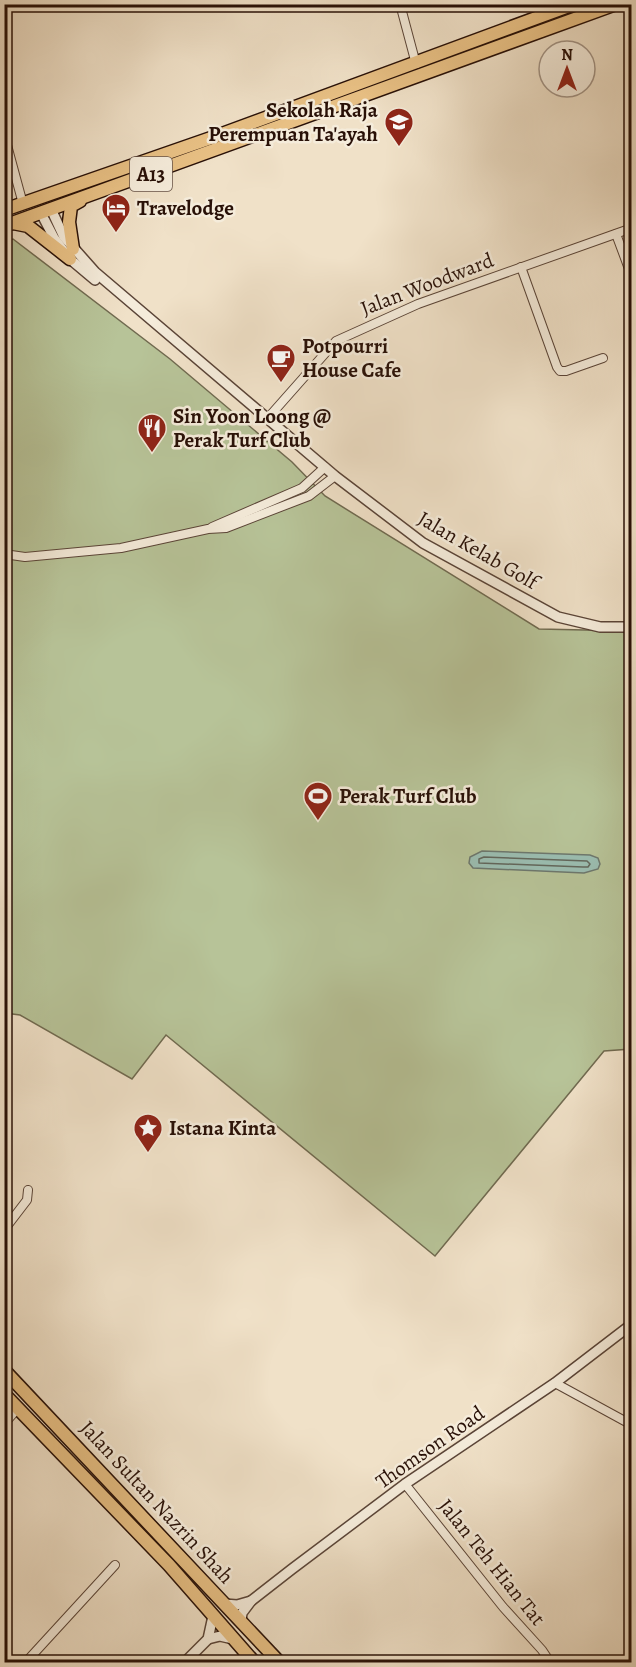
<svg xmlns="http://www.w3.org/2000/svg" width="636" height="1667" font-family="Alegreya,serif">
	<rect width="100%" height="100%" fill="#f0e1c8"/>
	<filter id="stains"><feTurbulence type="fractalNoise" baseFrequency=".00333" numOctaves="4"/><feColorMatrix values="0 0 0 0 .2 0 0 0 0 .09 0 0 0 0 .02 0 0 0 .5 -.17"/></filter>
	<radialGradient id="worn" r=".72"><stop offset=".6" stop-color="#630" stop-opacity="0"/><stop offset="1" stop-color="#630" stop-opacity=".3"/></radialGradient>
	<!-- green -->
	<path fill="#b7c398" stroke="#706a50" stroke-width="1.5" d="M13,239L170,359L292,462L325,496L539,629L631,631V1049L604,1051L435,1256L166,1035L132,1079L20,1015L5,1013L4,242Z"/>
	<!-- water -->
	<path fill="#9bbeb2" stroke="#6d786e" stroke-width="1.5" d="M482,851L590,855L598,858L600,864L598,869L584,873L473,868L469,863L470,857Z"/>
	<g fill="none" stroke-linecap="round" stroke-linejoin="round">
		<!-- shore -->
		<path stroke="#62675c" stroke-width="1.5" d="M484,857L587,861L590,864L588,867H583L479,863V859Z"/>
		<!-- minor casing -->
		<g stroke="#5a4437" stroke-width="10">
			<g id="minor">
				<path d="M400,4L416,64"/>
				<path d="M4,134L23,204"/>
				<path d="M616,234L632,277"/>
				<path d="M521,267L557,367L560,371H566L603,358"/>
				<path d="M267,419L336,341L418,304L632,228"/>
				<path d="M212,527L302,488L325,467"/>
				<path d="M4,554L25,557L121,548L208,529L226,528L309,496L335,476"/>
				<path d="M4,1230L27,1200L28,1190"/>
				<path d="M555,1383L632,1425"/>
				<path d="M4,1424L18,1408"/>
				<path d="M405,1484L503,1607L542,1650L550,1662"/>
				<path d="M26,1662L115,1565"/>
			</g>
		</g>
		<!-- tertiary casing -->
		<g stroke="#5a4437" stroke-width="12">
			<g id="tertiary">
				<path d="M51,209L64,237L95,272L335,476L423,543L558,617L600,627H632"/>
				<path d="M41,213L54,238L70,259L95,280"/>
				<path d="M225,1604L237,1605L251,1601"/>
				<path d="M241,1621L242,1613L251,1601L292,1569L405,1484L555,1383L632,1324"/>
				<path d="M208,1639L220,1636L233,1639"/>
				<path d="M185,1662L208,1639L213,1616"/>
			</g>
		</g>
		<!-- primary casing -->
		<g stroke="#281007" stroke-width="15">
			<g id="primary">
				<path d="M4,210L211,138L574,4"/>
				<path d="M13,223L28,226L70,259"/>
				<path d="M4,226L616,4"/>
				<path d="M73,249L69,222L71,206L80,201"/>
			</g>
		</g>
		<!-- trunk casing -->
		<g stroke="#281007" stroke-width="15">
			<g id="trunk">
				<path d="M4,1370L279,1662"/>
				<path d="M4,1394L169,1565L254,1662"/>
			</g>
		</g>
		<!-- minor -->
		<use href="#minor" stroke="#f5ecdb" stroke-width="8"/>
		<!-- tertiary -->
		<use href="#tertiary" stroke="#f5ecdb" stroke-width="9"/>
		<!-- primary -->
		<use href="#primary" stroke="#e8c084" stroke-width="12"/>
		<!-- trunk -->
		<use href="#trunk" stroke="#e8c084" stroke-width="12"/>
	</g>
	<!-- icons -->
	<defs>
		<g id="school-pin" transform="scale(1.5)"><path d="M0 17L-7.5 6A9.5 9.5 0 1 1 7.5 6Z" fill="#8f2418" stroke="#f5ecdb"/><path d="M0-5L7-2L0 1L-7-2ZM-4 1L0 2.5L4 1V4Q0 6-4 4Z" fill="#fff"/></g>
		<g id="hotel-pin" transform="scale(1.5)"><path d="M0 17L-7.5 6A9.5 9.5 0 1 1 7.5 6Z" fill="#8f2418" stroke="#f5ecdb"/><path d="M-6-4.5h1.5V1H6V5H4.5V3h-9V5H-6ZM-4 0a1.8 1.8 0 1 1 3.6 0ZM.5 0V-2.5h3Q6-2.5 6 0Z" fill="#fff"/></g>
		<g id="cafe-pin" transform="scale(1.5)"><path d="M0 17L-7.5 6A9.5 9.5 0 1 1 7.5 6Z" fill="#8f2418" stroke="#f5ecdb"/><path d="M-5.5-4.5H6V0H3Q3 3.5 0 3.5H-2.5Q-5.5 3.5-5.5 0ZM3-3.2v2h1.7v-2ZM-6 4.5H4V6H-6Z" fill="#fff"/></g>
		<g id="restaurant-pin" transform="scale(1.5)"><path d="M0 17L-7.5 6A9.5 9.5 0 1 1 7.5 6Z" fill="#8f2418" stroke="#f5ecdb"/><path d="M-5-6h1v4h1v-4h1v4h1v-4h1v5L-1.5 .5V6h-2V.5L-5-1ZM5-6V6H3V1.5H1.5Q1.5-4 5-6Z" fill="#fff"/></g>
		<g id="stadium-pin" transform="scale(1.5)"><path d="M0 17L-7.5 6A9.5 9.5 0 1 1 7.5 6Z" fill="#8f2418" stroke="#f5ecdb"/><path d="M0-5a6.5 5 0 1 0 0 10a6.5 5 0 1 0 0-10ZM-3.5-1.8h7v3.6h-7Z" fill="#fff"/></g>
		<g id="sight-pin" transform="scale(1.5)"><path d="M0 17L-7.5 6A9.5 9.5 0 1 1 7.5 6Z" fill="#8f2418" stroke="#f5ecdb"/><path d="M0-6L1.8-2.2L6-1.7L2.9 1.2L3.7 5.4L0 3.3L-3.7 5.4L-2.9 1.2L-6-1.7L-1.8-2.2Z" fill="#fff"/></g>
	</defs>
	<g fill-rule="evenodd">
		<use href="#school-pin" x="399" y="122"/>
		<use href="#hotel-pin" x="116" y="208"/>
		<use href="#cafe-pin" x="281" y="358"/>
		<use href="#restaurant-pin" x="152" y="428"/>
		<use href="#stadium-pin" x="318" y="796"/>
		<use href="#sight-pin" x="148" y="1128"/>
	</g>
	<g text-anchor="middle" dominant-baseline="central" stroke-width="5" stroke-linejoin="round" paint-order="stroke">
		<!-- shield labels -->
		<rect fill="#f5ecdb" stroke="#665247" stroke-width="1.5" x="130" y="157" width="42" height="34" rx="4.5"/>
		<g font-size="20" font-weight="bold" fill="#281007">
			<text x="151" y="174">A13</text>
		</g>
		<!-- poi labels -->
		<g font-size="21" font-weight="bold" fill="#281007" stroke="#f5ecdb" text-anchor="start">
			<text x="378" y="110" text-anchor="end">Sekolah Raja<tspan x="378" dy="24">Perempuan Ta'ayah</tspan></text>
			<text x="137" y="208">Travelodge</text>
			<text x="302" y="346">Potpourri<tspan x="302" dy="24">House Cafe</tspan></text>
			<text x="173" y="416">Sin Yoon Loong @<tspan x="173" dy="24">Perak Turf Club</tspan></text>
			<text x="339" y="796">Perak Turf Club</text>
			<text x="169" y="1128">Istana Kinta</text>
		</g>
		<!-- street labels -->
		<g font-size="21" fill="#281007" stroke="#f5ecdb">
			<text transform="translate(427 284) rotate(-21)">Jalan Woodward</text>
			<text transform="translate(478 550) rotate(30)">Jalan Kelab Golf</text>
			<text transform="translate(430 1447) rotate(-35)">Thomson Road</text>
			<text transform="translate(157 1502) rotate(47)">Jalan Sultan Nazrin Shah</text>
			<text transform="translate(492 1562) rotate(51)">Jalan Teh Hian Tat</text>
		</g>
	</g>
	<!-- margin -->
	<rect width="636" height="1667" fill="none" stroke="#f0e1c8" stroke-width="24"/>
	<rect x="6" y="6" width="624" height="1655" fill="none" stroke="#281007" stroke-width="3"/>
	<rect x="12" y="12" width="612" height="1643" fill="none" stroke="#281007" stroke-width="1.5"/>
	<!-- north arrow -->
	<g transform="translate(567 69)"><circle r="28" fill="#f5ecdb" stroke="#a39486" stroke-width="1.5"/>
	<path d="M0-4.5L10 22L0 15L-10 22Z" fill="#8f2418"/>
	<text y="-9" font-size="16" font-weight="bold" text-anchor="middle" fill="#281007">N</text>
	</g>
	<rect width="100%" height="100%" filter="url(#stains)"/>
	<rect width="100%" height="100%" fill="url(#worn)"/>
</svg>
